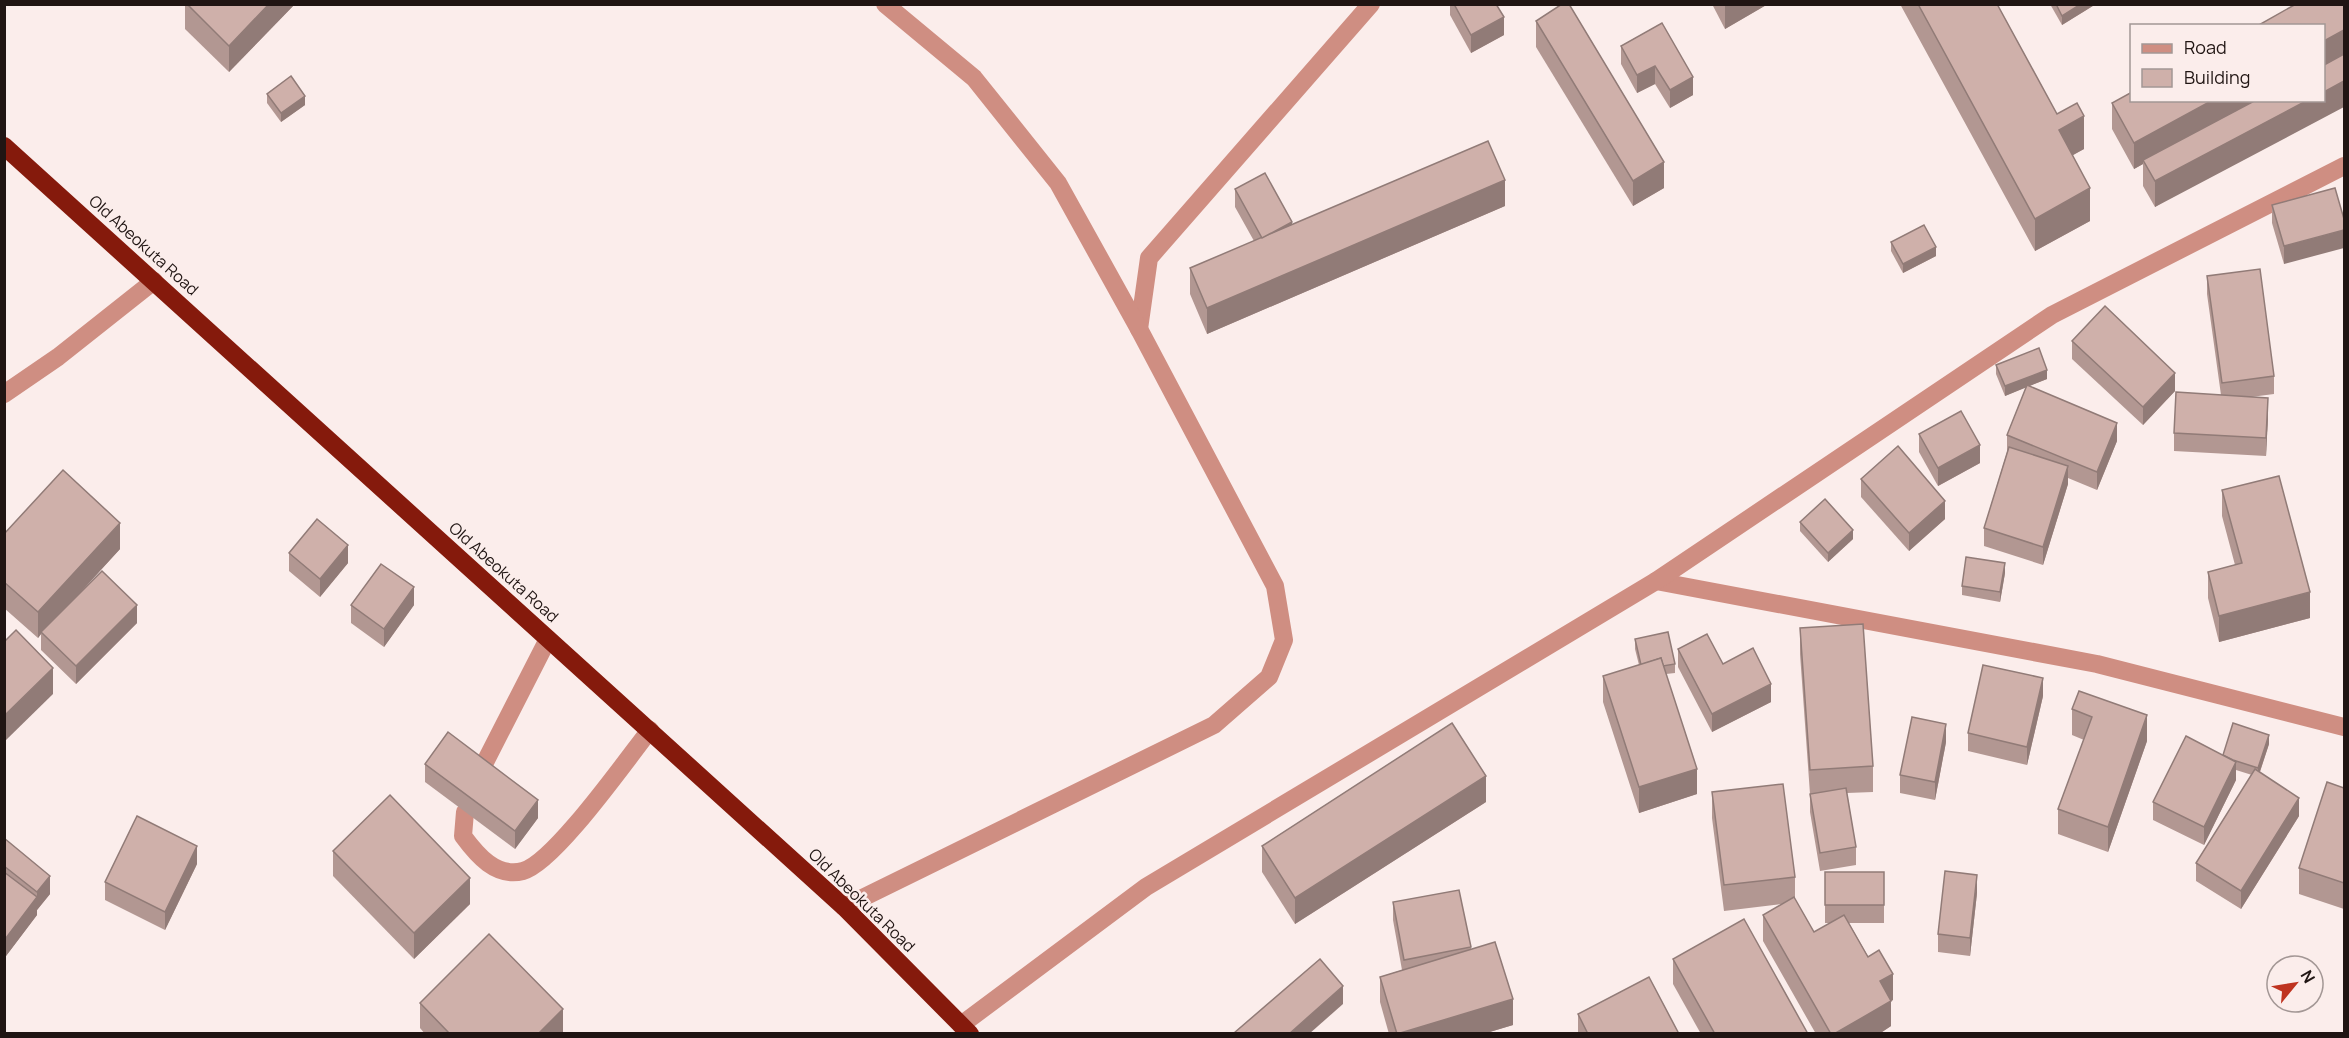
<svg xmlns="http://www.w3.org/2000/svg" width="2349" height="1038" font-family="Manrope,sans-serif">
	<rect width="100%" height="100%" fill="#fbedeb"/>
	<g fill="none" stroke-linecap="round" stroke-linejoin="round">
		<!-- minor -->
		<g stroke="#cf8e82" stroke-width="18">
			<path d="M1139,329L1149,258L1371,4"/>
			<path d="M4,394L58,357L154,281"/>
			<path d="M1656,581L2097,664L2344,727"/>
			<path d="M479,774L548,639"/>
			<path d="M465,812L463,836C477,855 496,878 523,871C554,863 627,759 650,730"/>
			<path d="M844,907L1214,725L1269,677L1284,640L1275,586L1139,329L1058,183L974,78L885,4"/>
			<path d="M961,1025L1146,887L1656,581L2052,315L2344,166"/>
		</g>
		<!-- highway -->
		<path stroke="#851a0c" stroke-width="18" d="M4,146L844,907L970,1034"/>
	</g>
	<!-- wall -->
	<g fill="#b29792">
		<path d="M185,4H295L229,72L185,29Z"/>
		<path d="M1450,4H1496L1504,35L1471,53L1450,15Z"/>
		<path d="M1712,4H1768L1725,29Z"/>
		<path d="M1900,4H1997L2057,114L2084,149L2072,155L2090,221L2035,251Z"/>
		<path d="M2050,4H2096L2062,25Z"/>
		<path d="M1536,21L1664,188L1633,206L1536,47Z"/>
		<path d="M1662,23L1693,95L1670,108L1655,84L1637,93L1621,64V46Z"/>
		<path d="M267,94L305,105L281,122L267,103Z"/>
		<path d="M2324,100L2155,207L2143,186V164L2134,169L2112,129V103Z"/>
		<path d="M2335,188L2284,264L2272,223V205Z"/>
		<path d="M1235,189L1292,225L1505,206L1207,334L1190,294V268L1254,241L1235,207Z"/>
		<path d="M1891,242L1936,256L1903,273L1891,251Z"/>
		<path d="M2207,276L2274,376V394L2251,397L2268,416L2266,456L2174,451V433L2221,395L2207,294Z"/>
		<path d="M2072,341L2175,391L2143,425L2072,359Z"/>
		<path d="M1996,365L2047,379L2029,386L2117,441L2097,490L2068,478V484L2043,565L1984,546V528L2007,452V435L2026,387L2005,396L1996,374Z"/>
		<path d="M1919,434L1980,463L1938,486L1919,452Z"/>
		<path d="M1861,479L1945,519L1909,551L1861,497Z"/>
		<path d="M2222,490L2310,618L2219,642L2208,598V572L2235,565L2222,516Z"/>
		<path d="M1800,522L1853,539L1828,562L1800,531Z"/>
		<path d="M4,534L120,549L68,606L137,623L76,684L41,650V634L38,638L4,608Z"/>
		<path d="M289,553L348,563L320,597L289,571Z"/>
		<path d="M2005,573L2000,602L1962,595V586Z"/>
		<path d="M351,605H414L384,647L351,623Z"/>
		<path d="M1800,628L1873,766V792L1847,793L1856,847V865L1820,871L1810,812V794L1800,654Z"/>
		<path d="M1635,639L1675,664V673L1666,674L1697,794L1639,813L1603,702V676L1639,665L1635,649Z"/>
		<path d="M1678,649L1723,664L1771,702L1712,732L1678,667Z"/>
		<path d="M2079,691L2147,741L2108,852L2058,834V809L2084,740L2072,735V709Z"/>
		<path d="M2043,696L2027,765L1968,751V733Z"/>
		<path d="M1946,742L1935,800L1900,793V775Z"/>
		<path d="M2269,744L2260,772L2299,816L2241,909L2196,881V863L2252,775L2236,770V780L2204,845L2153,820V802L2223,755Z"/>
		<path d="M425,764L538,818L515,849L425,782Z"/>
		<path d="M2344,788V909L2299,894V868Z"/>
		<path d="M1712,792L1795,877V899L1814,932L1830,923H1825V872H1884V923H1849L1893,1000L1891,1001V1026L1879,1034H1816L1763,941V915L1782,904L1724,911L1712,818Z"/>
		<path d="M1486,802L1295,924L1262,872V846Z"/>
		<path d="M4,838L50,894L37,910V915L6,956L4,955Z"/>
		<path d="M333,851L470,904L414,959L333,876Z"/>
		<path d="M197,864L165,930L105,900V882Z"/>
		<path d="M1977,893L1970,956L1938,952V934Z"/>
		<path d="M1393,902L1471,947V949L1513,1025L1483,1034H1389L1380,1002V977L1402,970L1393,920Z"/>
		<path d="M1673,959L1808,1034H1701L1673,984Z"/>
		<path d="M420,1003L563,1034H425L420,1028Z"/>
		<path d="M1578,1014L1679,1034H1578Z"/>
	</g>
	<!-- shaded-wall -->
	<g fill="#917b77">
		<path d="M269,4H295L229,72V46Z"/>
		<path d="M1725,4H1768L1725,29Z"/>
		<path d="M2081,4H2096L2062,25V16Z"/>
		<path d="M1504,17V35L1471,53V35Z"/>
		<path d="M2344,30V56L2324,67V41Z"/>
		<path d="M1655,66V84L1637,93V75Z"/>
		<path d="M1693,77V95L1670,108V90Z"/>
		<path d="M2344,81V107L2155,207V181L2308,100H2324V92Z"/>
		<path d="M305,96V105L281,122V113Z"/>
		<path d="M2213,100H2261L2143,160V164L2134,169V143Z"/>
		<path d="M2084,116V149L2059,163V130Z"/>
		<path d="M1664,162V188L1633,206V181Z"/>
		<path d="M1505,180V206L1207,334V308Z"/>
		<path d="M2090,188V221L2035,251V219Z"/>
		<path d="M1292,222V240L1262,238Z"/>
		<path d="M2344,230V248L2284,264V246Z"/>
		<path d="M1936,247V256L1903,273V264Z"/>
		<path d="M2047,370V379L2005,396V386Z"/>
		<path d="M2175,373V391L2143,425V407Z"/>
		<path d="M2268,398V416L2266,456V438Z"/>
		<path d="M2117,423V441L2097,490V472Z"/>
		<path d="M1980,445V463L1938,486V468Z"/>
		<path d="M2068,466V484L2043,565V547Z"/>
		<path d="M1945,501V519L1909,551V533Z"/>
		<path d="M120,523V549L43,633L41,632V634L38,638V612Z"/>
		<path d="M1853,530V539L1828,562V553Z"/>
		<path d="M348,545V563L320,597V579Z"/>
		<path d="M2005,563V573L2000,602V592Z"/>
		<path d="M414,587V605L384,647V629Z"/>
		<path d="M2310,592V618L2219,642V616Z"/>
		<path d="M137,605V623L76,684V666Z"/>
		<path d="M53,668V694L4,742V716Z"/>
		<path d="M2043,678V696L2027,765V747Z"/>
		<path d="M1771,684V702L1712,732V714Z"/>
		<path d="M2147,715V741L2108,852V827Z"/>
		<path d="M1946,724V742L1935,800V782Z"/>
		<path d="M2269,735V744L2258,777V768Z"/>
		<path d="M2236,762V780L2204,845V827Z"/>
		<path d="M1697,769V794L1639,813V787Z"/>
		<path d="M1486,776V802L1295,924V898Z"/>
		<path d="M2299,798V816L2241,909V891Z"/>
		<path d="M538,800V818L515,849V831Z"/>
		<path d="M197,846V864L165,930V912Z"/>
		<path d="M1977,875V893L1970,956V938Z"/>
		<path d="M50,876V894L37,910V915L6,956V938L37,897V892Z"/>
		<path d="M470,878V904L414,959V933Z"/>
		<path d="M1893,974V1000L1891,1001V1026L1879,1034H1834L1880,981Z"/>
		<path d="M1343,986V1004L1309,1034H1289Z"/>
		<path d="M1513,999V1025L1483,1034H1398Z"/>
		<path d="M563,1009V1034H538Z"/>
	</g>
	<!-- building -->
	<g fill="#cfb0aa" stroke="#917b77" stroke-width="1.5">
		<path d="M187,4H269L229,46Z"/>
		<path d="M1454,4H1496L1504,17L1471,35Z"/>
		<path d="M1562,4H1569L1664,162L1633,181L1536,21Z"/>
		<path d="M1918,4H1997L2057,114L2077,103L2084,116L2059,130L2090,188L2035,219Z"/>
		<path d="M2056,4H2081L2062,16Z"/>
		<path d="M2296,4H2344V30L2324,41V26H2257Z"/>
		<path d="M1662,23L1693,77L1670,90L1655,66L1637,75L1621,46Z"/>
		<path d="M2344,54V81L2324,92V65Z"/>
		<path d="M291,76L305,96L281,113L267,94Z"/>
		<path d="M2132,92V100H2213L2134,143L2112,103Z"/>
		<path d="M2256,100H2308L2155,181L2143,160Z"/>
		<path d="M1488,141L1505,180L1207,308L1190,268Z"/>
		<path d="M1265,173L1292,222L1262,238L1235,189Z"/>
		<path d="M2335,188L2344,219V230L2284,246L2272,205Z"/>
		<path d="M1924,225L1936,247L1903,264L1891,242Z"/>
		<path d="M2260,269L2274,376L2222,383L2207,276Z"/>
		<path d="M2105,306L2175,373L2143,407L2072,341Z"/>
		<path d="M2039,348L2047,370L2005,386L1996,365Z"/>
		<path d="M2027,385L2117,423L2097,472L2007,435Z"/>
		<path d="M2176,392L2268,398L2266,438L2174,433Z"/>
		<path d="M1961,411L1980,445L1938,468L1919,434Z"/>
		<path d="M1898,446L1945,501L1909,533L1861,479Z"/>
		<path d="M2009,447L2068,466L2043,547L1984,528Z"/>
		<path d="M63,470L120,523L38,612L4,582V534Z"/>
		<path d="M2279,476L2310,592L2219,616L2208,572L2242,563L2222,490Z"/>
		<path d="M1825,499L1853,530L1828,553L1800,522Z"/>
		<path d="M317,519L348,545L320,579L289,553Z"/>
		<path d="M1966,557L2005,563L2000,592L1962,586Z"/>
		<path d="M381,564L414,587L384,629L351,605Z"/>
		<path d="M102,571L137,605L76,666L41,632Z"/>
		<path d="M1863,624L1873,766L1810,770L1800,628Z"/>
		<path d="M16,630L53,668L4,716V642Z"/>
		<path d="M1668,632L1675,664L1663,666L1661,658L1641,665L1635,639Z"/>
		<path d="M1707,634L1723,664L1753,648L1771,684L1712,714L1678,649Z"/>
		<path d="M1661,658L1697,769L1639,787L1603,676Z"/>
		<path d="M1983,665L2043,678L2027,747L1968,733Z"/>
		<path d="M2079,691L2147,715L2108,827L2058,809L2092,717L2072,709Z"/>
		<path d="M1912,717L1946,724L1935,782L1900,775Z"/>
		<path d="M1452,723L1486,776L1295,898L1262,846Z"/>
		<path d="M2233,723L2269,735L2258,768L2233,760L2223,755Z"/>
		<path d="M448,732L538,800L515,831L425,764Z"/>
		<path d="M2186,736L2236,762L2204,827L2153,802Z"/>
		<path d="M2255,769L2299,798L2241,891L2196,863Z"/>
		<path d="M2327,782L2344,788V883L2299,868Z"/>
		<path d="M1783,784L1795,877L1724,885L1712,792Z"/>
		<path d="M1846,788L1856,847L1820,853L1810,794Z"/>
		<path d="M390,795L470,878L414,933L333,851Z"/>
		<path d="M137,816L197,846L165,912L105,882Z"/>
		<path d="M4,838L50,876L37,892L4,866Z"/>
		<path d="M1945,871L1977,875L1970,938L1938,934Z"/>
		<path d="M4,872L37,897L6,938L4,937Z"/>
		<rect x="1825" y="872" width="59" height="33"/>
		<path d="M1459,890L1471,947L1404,960L1393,902Z"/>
		<path d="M1794,897L1814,932L1844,915L1868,957L1879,950L1893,974L1880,981L1891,1001L1834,1034H1831L1763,915Z"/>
		<path d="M1744,919L1808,1034H1715L1673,959Z"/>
		<path d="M489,934L563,1009L538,1034H450L420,1003Z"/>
		<path d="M1495,942L1513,999L1397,1034L1380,977Z"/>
		<path d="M1320,959L1343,986L1289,1034L1234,1033Z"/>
		<path d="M1649,977L1679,1034H1588L1578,1014Z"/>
	</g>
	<g text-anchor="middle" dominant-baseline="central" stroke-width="5" stroke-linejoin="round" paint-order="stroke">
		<!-- street labels -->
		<g font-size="16" fill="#201513" stroke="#fbedeb">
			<text transform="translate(144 245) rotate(42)">Old Abeokuta Road</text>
			<text transform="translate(504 572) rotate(42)">Old Abeokuta Road</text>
			<text transform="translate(862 900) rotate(44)">Old Abeokuta Road</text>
		</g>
	</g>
	<!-- border -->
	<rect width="2349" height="1038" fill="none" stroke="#201513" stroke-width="12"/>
	<!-- legend -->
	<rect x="2130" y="24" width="195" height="78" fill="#fbedeb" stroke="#a39795" stroke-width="1.5"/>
	<rect x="2142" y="44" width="30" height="9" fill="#cf8e82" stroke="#a39795" stroke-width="1.5"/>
	<text x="2184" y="54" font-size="18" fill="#201513">Road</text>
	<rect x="2142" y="69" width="30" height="18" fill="#cfb0aa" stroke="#a39795" stroke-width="1.5"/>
	<text x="2184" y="84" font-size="18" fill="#201513">Building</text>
	<!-- north arrow -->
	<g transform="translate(2295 984) rotate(60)"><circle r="28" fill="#fbedeb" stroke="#a39795" stroke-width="1.5"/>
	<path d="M0-4.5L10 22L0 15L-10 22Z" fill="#bf3320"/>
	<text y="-9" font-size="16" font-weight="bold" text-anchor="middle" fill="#201513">N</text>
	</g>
</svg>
